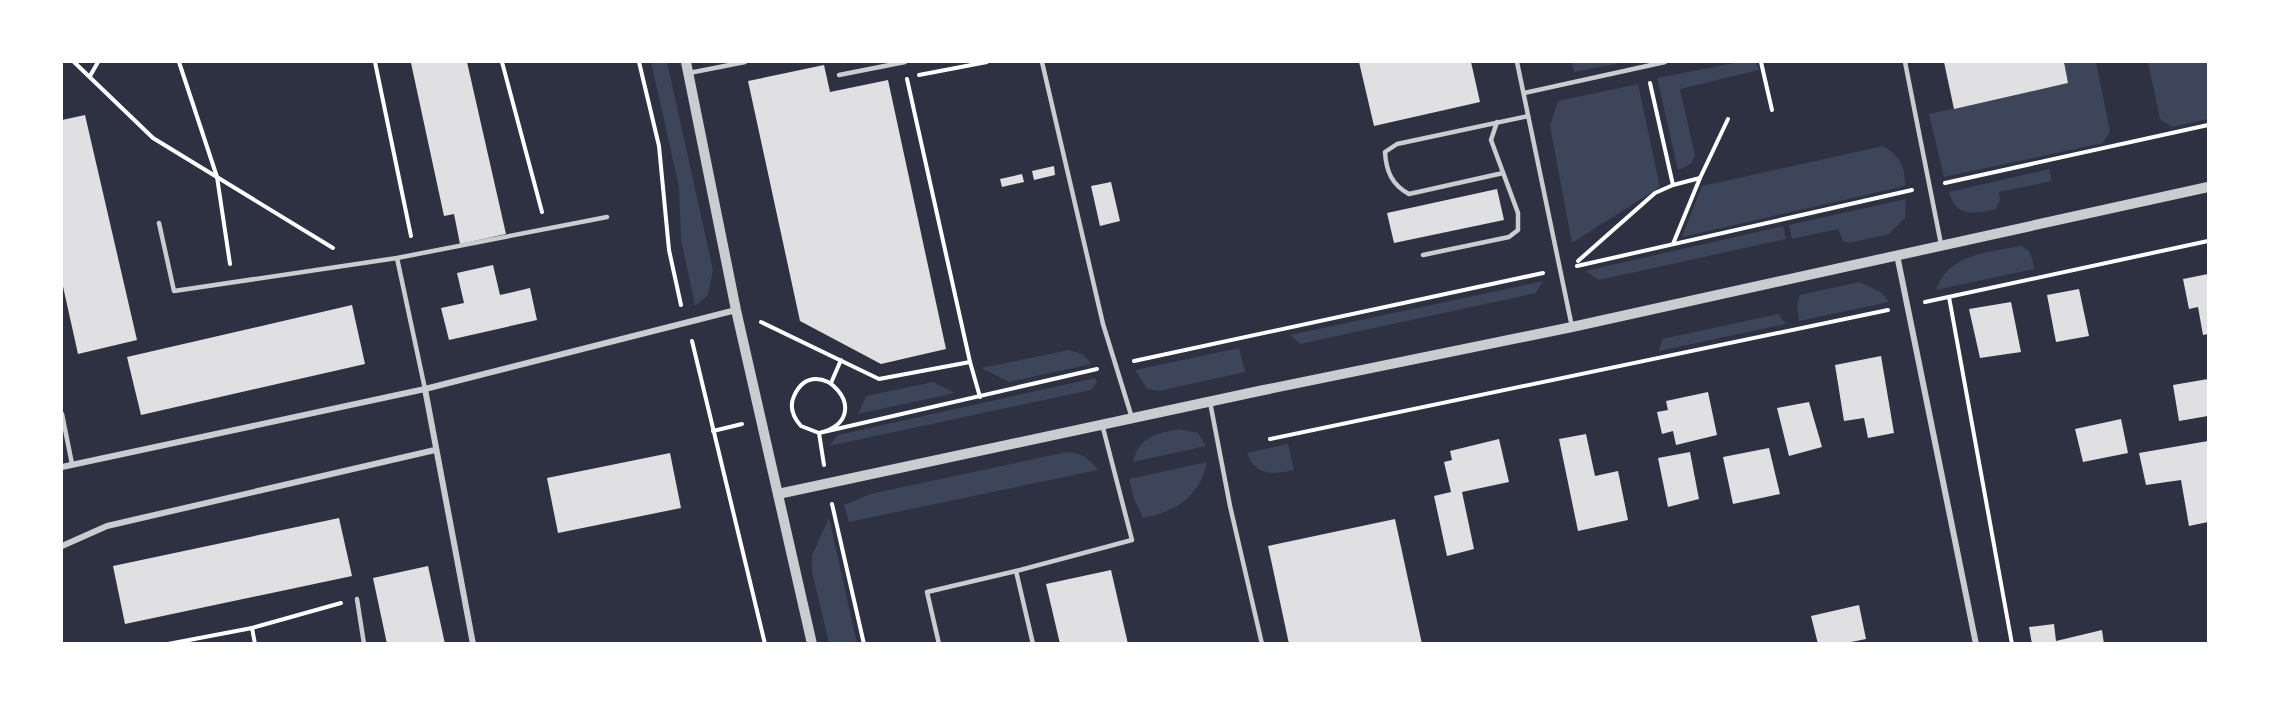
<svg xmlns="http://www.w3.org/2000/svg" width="2270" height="705" font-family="'PT Sans',sans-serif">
	<rect width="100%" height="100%" fill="#2d3142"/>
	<!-- green -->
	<g fill="#3c4559">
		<path d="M651,62H667L713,270L708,295L695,306L681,239L679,187Z"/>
		<path d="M1572,62H1625L1574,72Z"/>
		<path d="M1739,62H1756L1759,70L1680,89L1695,156L1691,164L1678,170L1657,78Z"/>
		<path d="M2064,62H2096L2110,131L2103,143L1944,177L1929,114L2068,83Z"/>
		<path d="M2148,62H2208V119L2172,127L2160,119Z"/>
		<path d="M1638,84L1660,187L1572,243L1550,126L1558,101Z"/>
		<path d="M1883,146C1900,156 1905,166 1905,186L1682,237L1702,186Z"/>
		<path d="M2049,169L2052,181L1999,192L2000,200L1996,209C1974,214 1956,218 1949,192Z"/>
		<path d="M1906,199L1905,218L1889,234L1849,243L1843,241L1838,229L1792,239L1789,225Z"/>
		<path d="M1783,226L1786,239L1599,280L1585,271Z"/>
		<path d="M2019,246C2032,249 2032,257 2034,269L1936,290C1948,254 1987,253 2019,246Z"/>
		<path d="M1543,281L1536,293L1300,344L1290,335Z"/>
		<path d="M1859,282L1881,292L1889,302L1799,321L1797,305L1800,295Z"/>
		<path d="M1778,314L1786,324L1659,351L1662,339Z"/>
		<path d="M1239,348L1245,372L1159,391L1147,389L1135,370Z"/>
		<path d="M1069,350L1082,354L1092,364L1009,382L981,368Z"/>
		<path d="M1095,378L1097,382L1091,390L829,446L838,435Z"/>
		<path d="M933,382L955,393L858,414L866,396Z"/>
		<path d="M1179,429L1198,433L1206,446L1133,462C1139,436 1156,434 1179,429Z"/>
		<path d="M1288,444L1294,470C1272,475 1256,476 1247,453Z"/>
		<path d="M1062,453C1079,451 1088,457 1098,470L849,522L844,505L870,494Z"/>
		<path d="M1207,462C1200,496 1176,512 1143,518L1134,499L1129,479Z"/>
		<path d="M829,518L857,643H829L812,572V555Z"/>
	</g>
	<!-- building -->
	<g fill="#e0e0e3">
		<path d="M467,62L506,234L460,244L454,214L444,216L411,63Z"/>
		<path d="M1359,62H1471L1480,102L1374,126Z"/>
		<path d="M1944,62H2064L2068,83L1954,109Z"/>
		<path d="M824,65L830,92L888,80L946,349L881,364L800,321L748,81Z"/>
		<path d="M85,115L137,340L78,354L62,282V120Z"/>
		<path d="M1054,166L1055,175L1034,180L1032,171Z"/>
		<path d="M1022,174L1024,182L1002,187L1000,179Z"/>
		<path d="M1111,182L1120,221L1100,226L1091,186Z"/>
		<path d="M1497,189L1504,220L1394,243L1387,213Z"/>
		<path d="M493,265L500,295L530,288L537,320L449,340L441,308L464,303L457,273Z"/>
		<path d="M2208,274V334L2203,335L2198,307L2189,309L2183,279Z"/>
		<path d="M2079,289L2089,336L2056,342L2047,295Z"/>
		<path d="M2011,302L2021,352L1980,358L1969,309Z"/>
		<path d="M352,305L365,364L141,415L127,357Z"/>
		<path d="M1881,356L1894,433L1868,438L1864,418L1844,421L1835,365Z"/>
		<path d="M2208,379V416L2179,421L2173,385Z"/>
		<path d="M1708,392L1717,435L1676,445L1673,431L1662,434L1657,412L1668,410L1666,401Z"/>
		<path d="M1809,402L1822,447L1789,456L1777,408Z"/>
		<path d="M2121,419L2128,453L2083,462L2075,429Z"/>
		<path d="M1586,434L1595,476L1618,471L1628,520L1578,531L1559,439Z"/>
		<path d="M1499,439L1509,482L1462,492L1474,549L1447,556L1434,496L1451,492L1444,462L1452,460L1450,451Z"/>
		<path d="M2208,441V522L2189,526L2181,480L2146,485L2139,453Z"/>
		<path d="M1769,448L1780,494L1733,504L1723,457Z"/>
		<path d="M1690,452L1699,499L1668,507L1658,458Z"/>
		<path d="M670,453L681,508L558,533L547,478Z"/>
		<path d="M339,518L352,576L125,624L113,566Z"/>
		<path d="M1395,519L1422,644H1289L1268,546Z"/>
		<path d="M428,566L445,644H387L373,578Z"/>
		<path d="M1111,570L1128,644H1060L1046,584Z"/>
		<path d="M1859,605L1866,639L1841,644H1818L1811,616Z"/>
		<path d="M2054,624L2056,641L2102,630L2104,644H2032L2029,627Z"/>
	</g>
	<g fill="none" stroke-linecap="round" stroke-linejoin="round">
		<!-- path -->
		<g stroke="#fff" stroke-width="4">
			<path d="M74,62L153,138L333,248"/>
			<path d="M179,62L217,177L230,264"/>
			<path d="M375,62L411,236"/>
			<path d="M502,62L542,212"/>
			<path d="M639,62L659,146L669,250L681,305"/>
			<path d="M1761,62L1772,110"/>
			<path d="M919,75L987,62"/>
			<path d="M90,76L98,62"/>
			<path d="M907,79L970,362"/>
			<path d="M1650,83L1673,185L1700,178L1728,119"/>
			<path d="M1945,183L2208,125"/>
			<path d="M1673,244L1700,178"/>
			<path d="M1578,261L1655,193L1673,185"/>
			<path d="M1577,266L1912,190"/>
			<path d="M1949,297L2012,644"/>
			<path d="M1925,302L2208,241"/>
			<path d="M761,322L879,379L970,362L980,397"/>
			<path d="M692,341L765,644"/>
			<path d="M1134,361L1543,273"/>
			<path d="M831,383L841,360"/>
			<path d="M713,431L742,424"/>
			<path d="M819,433C881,418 816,347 794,396C789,407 793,417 801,426L819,433L1097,369"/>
			<path d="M819,433L824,465"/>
			<path d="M1270,439L1888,310"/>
			<path d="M832,504L864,644"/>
			<path d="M252,628L341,603"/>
			<path d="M168,644L252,628L255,644"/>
		</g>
		<!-- service -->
		<g stroke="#caccd0" stroke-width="4.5">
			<path d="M1042,62L1103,324L1132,418"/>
			<path d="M1517,62L1572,327"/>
			<path d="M1905,62L1941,244"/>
			<path d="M689,73L745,62"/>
			<path d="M839,75L905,62"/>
			<path d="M1524,93L1665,62"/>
			<path d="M1503,173L1409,194C1392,185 1386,171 1385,152L1397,144L1528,116"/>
			<path d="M159,223L174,291L397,258L607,217"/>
			<path d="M1423,255L1509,237L1518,230V213L1491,140L1497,122"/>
			<path d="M397,258L425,389"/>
			<path d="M1210,402L1230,506L1262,644"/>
			<path d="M62,414L72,464"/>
			<path d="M357,599L364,644"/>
			<path d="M939,644L927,592L1016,571"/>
			<path d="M1033,644L1016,571L1132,540L1102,424"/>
		</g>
		<!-- minor -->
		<g stroke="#caccd0" stroke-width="6">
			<path d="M1897,255L1976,644"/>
			<path d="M425,389L473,644"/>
			<path d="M62,467L425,389L736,310"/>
			<path d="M62,546L107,526L435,450"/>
		</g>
		<!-- tertiary -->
		<g stroke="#caccd0" stroke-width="10">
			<path d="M686,62L736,310L812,644"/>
			<path d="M778,494L1259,391L1572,327L2208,187"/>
		</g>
	</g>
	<!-- border -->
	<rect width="2270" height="705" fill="none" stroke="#ffffff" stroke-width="126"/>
</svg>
